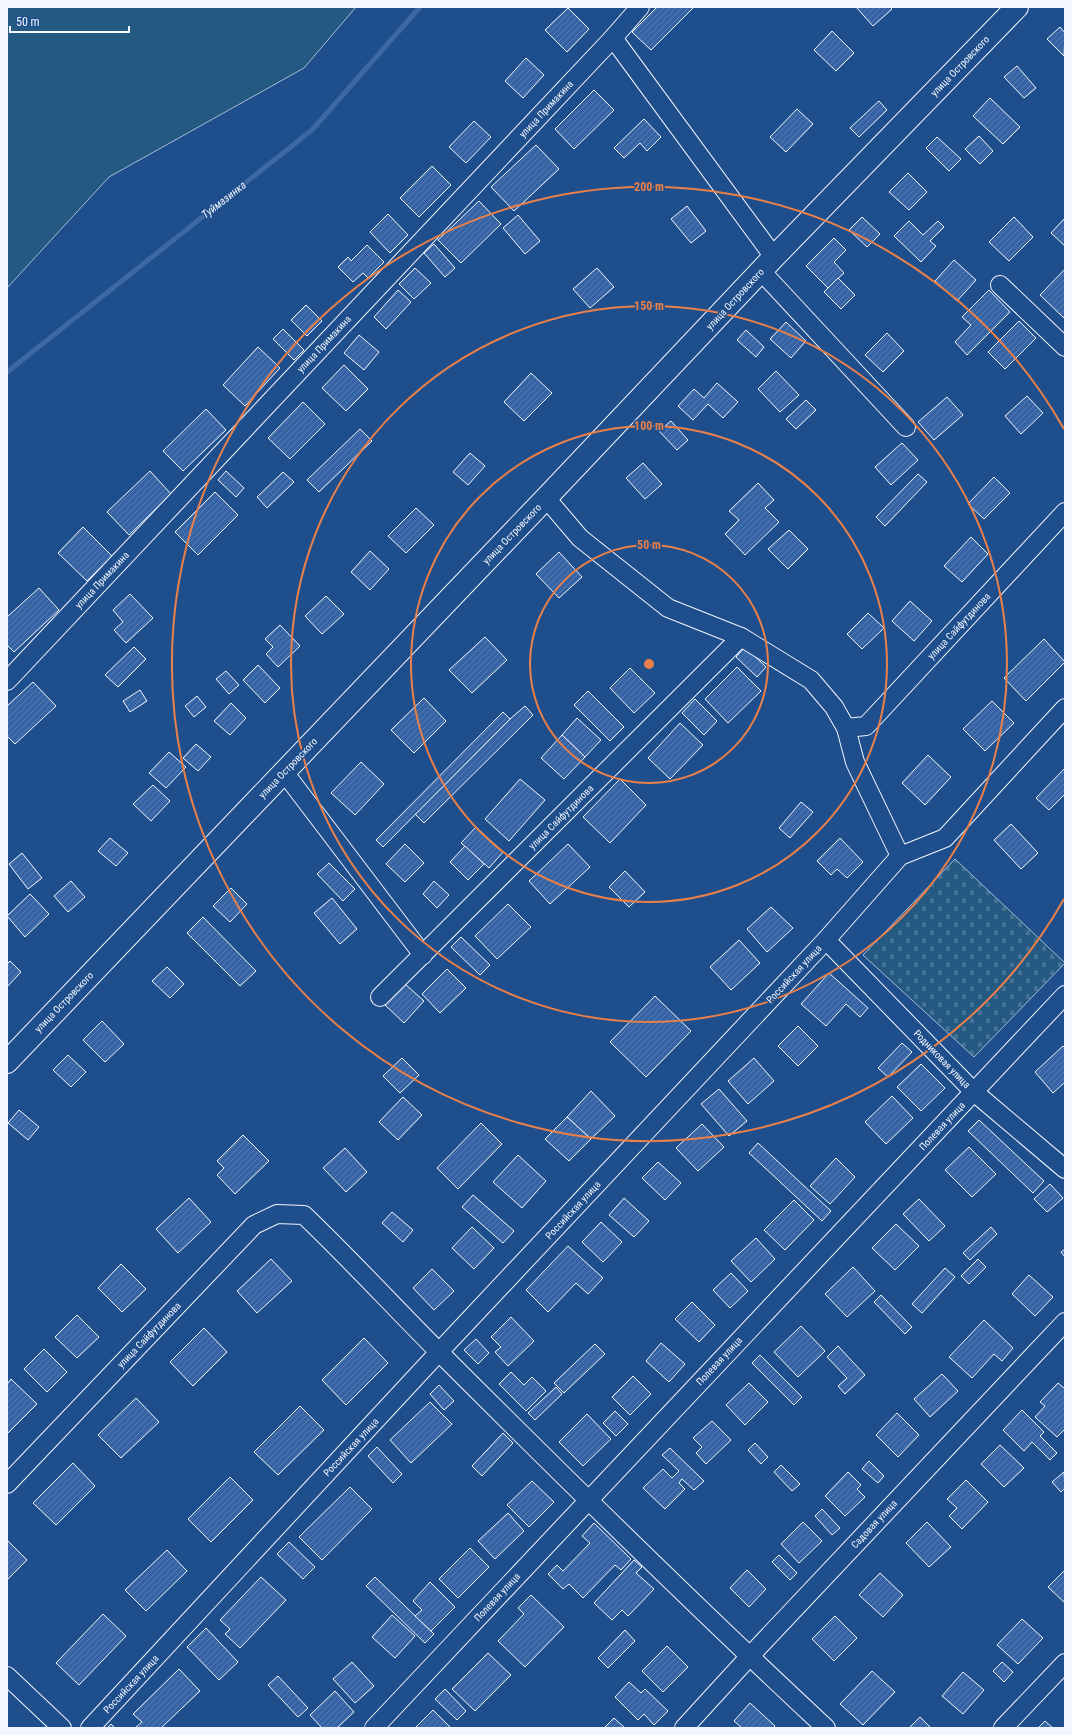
<svg xmlns="http://www.w3.org/2000/svg" width="1072" height="1735" font-family="'Roboto Condensed',sans-serif">
<style>
.cemetery{fill:url(#cemetery-stones);stroke:#a8bbd7}
.garden{fill:#245a82;stroke:#a8bbd7}
.lines{fill:none;stroke-linecap:round;stroke-linejoin:round}
.stream{stroke:#3b69a3;stroke-width:5}
.building{fill:url(#building-hatch);stroke:#f2f6ff}
.minor-casing{stroke:#f2f6ff;stroke-width:20}
.major-casing{stroke:#f2f6ff;stroke-width:24}
.minor{stroke:#1f4e8c;stroke-width:18}
.major{stroke:#1f4e8c;stroke-width:22}
.ring{fill:none;stroke:#ea8049;stroke-width:2}
.labels{text-anchor:middle;dominant-baseline:central;stroke-width:3;stroke-linejoin:round;paint-order:stroke}
.street-label{font-size:10px;fill:#f2f6ff;stroke:#1f4e8c}
.water-label{font-size:11px;font-style:italic;fill:#f2f6ff;stroke:#1f4e8c}
.centre{fill:#ea8049;stroke:#1f4e8c;stroke-width:2}
.ring-label{font-size:12px;text-anchor:middle;font-weight:bold;fill:#ea8049;stroke:#1f4e8c;stroke-width:3;stroke-linejoin:round;paint-order:stroke}
</style>
<defs>
<pattern id="cemetery-stones" width="16" height="16" patternUnits="userSpaceOnUse"><rect width="16" height="16" fill="#245a82"/><path d="M2 7V4a2 2 0 0 1 4 0v3zM10 15v-3a2 2 0 0 1 4 0v3z" fill="#447295"/></pattern>
<pattern id="building-hatch" width="6" height="6" patternUnits="userSpaceOnUse"><rect width="6" height="6" fill="#3563a3"/><path d="M-1 1l2-2M0 6l6-6M5 7l2-2" fill="none" stroke="#537ab1"/></pattern>
</defs>
<rect width="100%" height="100%" fill="#1f4e8c"/>
<polygon class="cemetery" points="955,859 1065,963 974,1057 863,955"/>
<polygon class="garden" points="7,7 356,7 304,68 109,177 7,288"/>
<g class="lines">
<polyline class="stream" points="7,372 312,130 420,7"/>
</g>
<g class="building">
<polygon points="657,7 694,7 651,50 632,32"/>
<polygon points="856,7 890,7 892,9 873,26"/>
<polygon points="568,8 589,29 567,52 545,30"/>
<polygon points="1060,27 1065,33 1064,56 1047,39"/>
<polygon points="832,31 854,53 836,71 814,50"/>
<polygon points="526,58 544,75 523,98 505,81"/>
<polygon points="1017,66 1036,88 1024,98 1004,77"/>
<polygon points="594,90 614,110 574,149 555,129"/>
<polygon points="990,98 1020,127 1003,144 973,116"/>
<polygon points="879,101 887,110 859,137 850,128"/>
<polygon points="797,109 813,124 786,152 770,137"/>
<polygon points="644,119 661,137 647,151 640,143 624,158 614,148"/>
<polygon points="474,121 491,137 466,163 449,147"/>
<polygon points="979,136 993,151 980,164 965,149"/>
<polygon points="937,137 961,159 949,171 926,148"/>
<polygon points="536,145 559,169 514,211 491,187"/>
<polygon points="432,166 451,185 419,217 400,198"/>
<polygon points="908,173 927,192 909,210 889,192"/>
<polygon points="479,201 501,224 461,263 438,240"/>
<polygon points="687,206 706,231 691,243 671,219"/>
<polygon points="388,214 408,235 390,253 370,232"/>
<polygon points="518,215 540,241 525,254 503,228"/>
<polygon points="862,217 880,234 867,247 849,230"/>
<polygon points="1014,217 1033,237 1009,261 989,242"/>
<polygon points="1065,218 1065,246 1051,233"/>
<polygon points="909,221 923,235 938,221 944,227 930,241 936,246 921,262 894,236"/>
<polygon points="834,238 846,250 834,262 844,273 828,288 806,266"/>
<polygon points="434,244 455,268 445,277 424,253"/>
<polygon points="367,245 384,262 368,278 363,273 353,282 338,267 348,257 351,261"/>
<polygon points="954,260 976,280 957,301 935,281"/>
<polygon points="415,268 431,283 414,299 399,284"/>
<polygon points="597,268 614,287 590,308 573,289"/>
<polygon points="1065,269 1065,317 1064,318 1040,295"/>
<polygon points="838,278 855,295 841,309 824,292"/>
<polygon points="398,290 411,302 386,329 374,317"/>
<polygon points="989,290 1010,312 967,355 955,342 971,325 962,317"/>
<polygon points="306,305 322,321 307,336 291,320"/>
<polygon points="1019,321 1036,338 1005,369 988,352"/>
<polygon points="786,322 806,341 791,358 770,339"/>
<polygon points="283,329 304,350 294,360 273,339"/>
<polygon points="746,330 764,347 756,357 737,340"/>
<polygon points="887,333 904,351 883,372 865,355"/>
<polygon points="359,335 379,352 364,370 344,353"/>
<polygon points="258,347 280,368 245,406 223,385"/>
<polygon points="344,365 368,389 346,411 322,388"/>
<polygon points="776,371 799,395 780,412 758,389"/>
<polygon points="531,373 552,393 524,421 504,402"/>
<polygon points="717,383 738,402 723,418 708,404 693,420 678,406 694,389 704,398"/>
<polygon points="1027,396 1043,413 1021,434 1005,416"/>
<polygon points="947,397 963,415 934,440 918,422"/>
<polygon points="806,400 816,410 796,429 786,419"/>
<polygon points="303,402 325,424 290,459 268,438"/>
<polygon points="206,409 226,430 183,471 163,451"/>
<polygon points="671,421 688,440 677,450 659,431"/>
<polygon points="360,429 372,441 319,492 307,480"/>
<polygon points="902,443 918,460 891,485 875,467"/>
<polygon points="470,453 485,466 468,485 453,472"/>
<polygon points="643,463 662,484 645,499 626,478"/>
<polygon points="150,471 171,494 129,535 107,512"/>
<polygon points="226,471 244,488 236,497 218,480"/>
<polygon points="283,472 294,482 267,508 257,497"/>
<polygon points="918,474 927,482 885,526 876,517"/>
<polygon points="994,477 1010,493 984,519 968,504"/>
<polygon points="758,483 774,500 765,508 779,522 745,555 725,534 739,520 729,511"/>
<polygon points="215,492 238,515 198,555 175,532"/>
<polygon points="416,508 434,525 406,553 388,536"/>
<polygon points="83,527 112,556 87,581 58,553"/>
<polygon points="789,530 808,549 788,569 768,549"/>
<polygon points="971,537 988,554 962,582 944,566"/>
<polygon points="370,551 389,569 370,590 351,572"/>
<polygon points="559,552 582,577 559,598 536,574"/>
<polygon points="39,588 59,610 14,652 7,645 7,617"/>
<polygon points="130,594 153,618 126,643 114,630 123,622 113,610"/>
<polygon points="326,596 344,614 322,634 305,616"/>
<polygon points="910,601 932,621 914,641 892,621"/>
<polygon points="868,613 884,628 862,649 847,634"/>
<polygon points="280,625 300,646 278,667 266,654 273,647 265,639"/>
<polygon points="485,637 507,660 472,693 449,670"/>
<polygon points="1044,639 1065,662 1026,701 1004,678"/>
<polygon points="134,647 146,659 118,687 105,675"/>
<polygon points="745,647 766,667 757,677 736,657"/>
<polygon points="258,665 280,688 265,703 243,680"/>
<polygon points="737,667 761,691 728,723 705,699"/>
<polygon points="630,668 655,693 634,713 610,688"/>
<polygon points="226,671 239,685 229,694 216,679"/>
<polygon points="33,682 56,706 15,744 7,736 7,706"/>
<polygon points="140,690 147,701 130,712 123,701"/>
<polygon points="588,691 624,727 610,741 574,705"/>
<polygon points="197,696 206,707 194,717 185,706"/>
<polygon points="424,698 446,721 414,753 391,730"/>
<polygon points="695,699 717,721 704,735 682,713"/>
<polygon points="992,701 1014,723 985,751 963,729"/>
<polygon points="231,703 246,718 230,735 214,721"/>
<polygon points="525,706 533,715 424,823 415,814 510,719"/>
<polygon points="503,712 510,719 383,847 376,840"/>
<polygon points="577,718 601,740 585,757 562,735"/>
<polygon points="680,723 703,745 670,779 648,758"/>
<polygon points="562,735 585,757 564,779 541,758"/>
<polygon points="196,744 211,757 198,771 183,758"/>
<polygon points="169,752 186,767 166,788 149,773"/>
<polygon points="928,755 951,777 925,805 902,783"/>
<polygon points="361,762 384,784 355,815 331,793"/>
<polygon points="1065,768 1065,794 1049,810 1036,798"/>
<polygon points="520,779 545,800 509,841 485,819"/>
<polygon points="620,779 646,805 610,843 583,817"/>
<polygon points="153,785 170,801 151,821 133,804"/>
<polygon points="801,802 813,812 790,838 779,828"/>
<polygon points="1011,824 1038,853 1021,869 994,840"/>
<polygon points="476,827 503,852 489,868 461,843"/>
<polygon points="110,838 128,853 116,866 98,851"/>
<polygon points="840,838 863,862 847,878 837,869 831,875 817,861"/>
<polygon points="405,844 424,863 405,882 386,864"/>
<polygon points="568,844 590,867 550,904 529,881"/>
<polygon points="465,846 484,864 468,880 450,862"/>
<polygon points="22,853 42,878 28,889 9,864"/>
<polygon points="329,863 355,889 343,901 317,874"/>
<polygon points="625,871 645,892 629,907 609,887"/>
<polygon points="71,881 85,897 68,912 54,896"/>
<polygon points="434,881 449,895 437,908 423,894"/>
<polygon points="231,888 247,904 230,922 213,906"/>
<polygon points="30,894 49,914 25,937 7,916"/>
<polygon points="332,898 357,929 340,944 314,913"/>
<polygon points="508,904 531,927 497,959 475,936"/>
<polygon points="771,907 793,928 767,952 747,929"/>
<polygon points="203,917 256,971 240,986 187,933"/>
<polygon points="461,937 490,965 480,975 451,947"/>
<polygon points="739,940 760,963 731,990 710,967"/>
<polygon points="10,961 21,972 7,987 7,964"/>
<polygon points="167,967 184,984 170,998 152,981"/>
<polygon points="447,969 466,988 440,1013 422,994"/>
<polygon points="829,973 868,1008 860,1017 846,1004 826,1026 801,1004"/>
<polygon points="405,984 424,1001 404,1023 385,1005"/>
<polygon points="655,996 691,1031 646,1077 610,1042"/>
<polygon points="102,1021 124,1044 105,1062 83,1040"/>
<polygon points="798,1026 818,1046 798,1066 778,1046"/>
<polygon points="902,1043 912,1052 888,1077 878,1068"/>
<polygon points="1063,1046 1065,1048 1065,1082 1053,1093 1035,1072"/>
<polygon points="68,1055 86,1072 71,1087 53,1070"/>
<polygon points="402,1058 419,1075 400,1093 383,1076"/>
<polygon points="754,1058 774,1081 748,1104 728,1081"/>
<polygon points="921,1064 945,1088 921,1111 897,1087"/>
<polygon points="719,1089 747,1121 729,1136 701,1104"/>
<polygon points="591,1091 615,1116 591,1139 567,1117"/>
<polygon points="892,1096 913,1118 886,1144 865,1122"/>
<polygon points="403,1097 422,1115 398,1140 379,1122"/>
<polygon points="19,1110 39,1127 28,1140 8,1123"/>
<polygon points="567,1117 591,1139 569,1161 545,1139"/>
<polygon points="979,1120 1044,1181 1033,1193 968,1131"/>
<polygon points="481,1123 502,1144 458,1189 437,1168"/>
<polygon points="702,1124 724,1147 698,1171 676,1148"/>
<polygon points="243,1135 269,1161 235,1194 217,1175 224,1168 217,1161"/>
<polygon points="758,1143 831,1211 822,1221 749,1153"/>
<polygon points="969,1147 996,1174 972,1197 945,1170"/>
<polygon points="345,1148 367,1172 346,1192 323,1168"/>
<polygon points="518,1155 546,1181 522,1208 493,1182"/>
<polygon points="836,1158 855,1177 830,1204 810,1186"/>
<polygon points="658,1162 681,1183 665,1200 642,1178"/>
<polygon points="1050,1184 1063,1198 1047,1212 1034,1199"/>
<polygon points="473,1195 514,1231 503,1243 462,1207"/>
<polygon points="189,1198 211,1222 178,1253 156,1229"/>
<polygon points="624,1198 649,1221 634,1237 609,1215"/>
<polygon points="919,1199 945,1226 929,1241 903,1214"/>
<polygon points="794,1200 814,1220 785,1250 764,1230"/>
<polygon points="392,1212 413,1230 403,1242 382,1223"/>
<polygon points="601,1222 622,1242 603,1262 582,1242"/>
<polygon points="896,1224 919,1246 895,1270 872,1248"/>
<polygon points="472,1227 494,1248 474,1269 452,1248"/>
<polygon points="991,1227 997,1234 970,1260 963,1253"/>
<polygon points="756,1238 775,1259 751,1282 731,1261"/>
<polygon points="568,1246 603,1278 588,1294 576,1283 548,1312 526,1290"/>
<polygon points="1065,1249 1065,1257 1061,1252"/>
<polygon points="271,1259 292,1281 257,1313 237,1291"/>
<polygon points="978,1259 986,1267 969,1284 961,1276"/>
<polygon points="121,1264 146,1289 122,1312 98,1288"/>
<polygon points="853,1267 875,1291 847,1317 825,1294"/>
<polygon points="945,1268 955,1277 922,1313 912,1304"/>
<polygon points="432,1269 454,1291 434,1310 413,1288"/>
<polygon points="731,1273 748,1291 730,1308 713,1290"/>
<polygon points="1029,1275 1053,1297 1035,1316 1012,1294"/>
<polygon points="881,1295 912,1327 905,1334 874,1302"/>
<polygon points="692,1302 715,1325 699,1342 675,1319"/>
<polygon points="77,1315 99,1337 77,1358 55,1337"/>
<polygon points="511,1317 534,1341 508,1366 495,1352 501,1347 491,1337"/>
<polygon points="984,1320 1013,1348 1002,1361 994,1354 972,1378 949,1357"/>
<polygon points="801,1326 825,1351 798,1377 774,1352"/>
<polygon points="204,1328 227,1352 193,1386 170,1362"/>
<polygon points="364,1338 388,1363 346,1405 322,1380"/>
<polygon points="476,1339 489,1353 478,1364 464,1350"/>
<polygon points="661,1343 685,1364 669,1382 646,1361"/>
<polygon points="595,1344 605,1354 564,1393 554,1383"/>
<polygon points="838,1346 865,1375 845,1394 838,1386 847,1378 827,1357"/>
<polygon points="44,1349 67,1372 47,1392 24,1369"/>
<polygon points="760,1355 802,1397 794,1405 752,1363"/>
<polygon points="511,1372 524,1385 532,1377 546,1391 526,1411 499,1384"/>
<polygon points="942,1374 958,1391 930,1417 914,1399"/>
<polygon points="633,1376 651,1394 630,1415 612,1397"/>
<polygon points="11,1379 37,1404 7,1434 7,1384"/>
<polygon points="749,1383 768,1402 745,1425 726,1405"/>
<polygon points="1058,1383 1065,1389 1065,1429 1057,1437 1035,1417 1045,1406 1040,1402"/>
<polygon points="439,1385 454,1401 444,1410 430,1394"/>
<polygon points="556,1387 562,1394 535,1420 528,1413"/>
<polygon points="136,1398 159,1422 121,1458 98,1435"/>
<polygon points="430,1402 452,1424 411,1463 390,1440"/>
<polygon points="300,1406 324,1430 278,1475 254,1452"/>
<polygon points="1022,1410 1044,1432 1040,1436 1057,1453 1050,1460 1032,1442 1024,1451 1003,1430"/>
<polygon points="615,1411 628,1424 616,1436 603,1423"/>
<polygon points="897,1413 919,1435 898,1457 876,1435"/>
<polygon points="587,1414 611,1439 583,1466 559,1442"/>
<polygon points="712,1421 731,1440 706,1464 696,1453 702,1447 693,1438"/>
<polygon points="503,1433 513,1443 482,1476 472,1466"/>
<polygon points="755,1443 768,1457 761,1464 748,1450"/>
<polygon points="1000,1445 1024,1468 1004,1487 981,1464"/>
<polygon points="377,1447 402,1474 393,1483 368,1456"/>
<polygon points="670,1448 704,1481 694,1490 682,1479 679,1483 685,1489 665,1509 643,1488 663,1469 672,1478 679,1471 662,1455"/>
<polygon points="869,1461 884,1476 878,1483 862,1469"/>
<polygon points="73,1463 95,1486 56,1525 33,1503"/>
<polygon points="781,1465 800,1484 792,1491 774,1472"/>
<polygon points="848,1472 861,1485 857,1489 865,1497 845,1516 825,1496"/>
<polygon points="1064,1472 1065,1488 1061,1492 1052,1482"/>
<polygon points="230,1477 253,1500 211,1542 188,1519"/>
<polygon points="966,1480 988,1502 962,1529 949,1516 957,1508 947,1499"/>
<polygon points="532,1481 554,1502 529,1527 507,1505"/>
<polygon points="350,1487 372,1509 322,1560 299,1537"/>
<polygon points="822,1509 840,1528 832,1535 815,1516"/>
<polygon points="508,1513 524,1531 495,1559 478,1541"/>
<polygon points="803,1522 822,1541 799,1563 781,1544"/>
<polygon points="927,1522 951,1547 929,1567 906,1543"/>
<polygon points="594,1523 631,1559 621,1570 615,1565 583,1598 569,1584 563,1589 548,1574 557,1565 563,1571 590,1543 582,1536"/>
<polygon points="7,1540 27,1560 7,1580"/>
<polygon points="289,1542 315,1567 303,1579 277,1554"/>
<polygon points="470,1548 489,1567 458,1598 439,1579"/>
<polygon points="167,1550 187,1571 146,1611 125,1590"/>
<polygon points="779,1555 797,1573 790,1580 772,1562"/>
<polygon points="634,1560 642,1567 636,1573 654,1589 628,1616 622,1610 612,1620 594,1603"/>
<polygon points="747,1570 766,1589 749,1607 730,1588"/>
<polygon points="1065,1570 1065,1603 1048,1587"/>
<polygon points="880,1573 903,1595 883,1617 859,1595"/>
<polygon points="261,1577 286,1600 240,1648 225,1634 230,1629 220,1620"/>
<polygon points="375,1577 434,1634 425,1643 366,1586"/>
<polygon points="430,1582 455,1607 431,1631 415,1616 422,1610 413,1601"/>
<polygon points="531,1595 564,1627 525,1667 498,1641 524,1614 518,1608"/>
<polygon points="103,1614 126,1636 79,1685 56,1663"/>
<polygon points="392,1615 415,1636 395,1658 372,1637"/>
<polygon points="835,1616 857,1638 834,1661 812,1639"/>
<polygon points="1022,1619 1043,1638 1018,1664 997,1645"/>
<polygon points="206,1628 238,1662 219,1680 187,1647"/>
<polygon points="625,1630 635,1641 608,1668 598,1658"/>
<polygon points="667,1646 688,1667 663,1692 642,1671"/>
<polygon points="488,1653 511,1675 475,1711 452,1689"/>
<polygon points="352,1662 374,1686 355,1703 333,1679"/>
<polygon points="1002,1662 1013,1672 1004,1682 993,1671"/>
<polygon points="179,1669 200,1691 161,1728 135,1728 142,1722 133,1714"/>
<polygon points="872,1671 895,1692 863,1725 840,1704"/>
<polygon points="963,1672 984,1690 963,1714 942,1696"/>
<polygon points="278,1676 308,1708 298,1717 268,1685"/>
<polygon points="629,1682 641,1693 645,1689 668,1711 654,1725 644,1714 638,1720 615,1697"/>
<polygon points="445,1689 466,1711 457,1720 435,1699"/>
<polygon points="335,1691 354,1712 337,1728 322,1728 310,1715"/>
<polygon points="750,1703 775,1726 773,1728 742,1728 734,1721"/>
<polygon points="433,1710 451,1728 415,1728"/>
<polygon points="920,1717 931,1728 909,1728"/>
<polygon points="614,1718 625,1728 604,1728"/>
<polygon points="1045,1721 1053,1728 1038,1728"/>
<polygon points="111,1724 115,1728 107,1728"/>
</g>
<g class="lines">
<g class="minor-casing">
<g id="minor">
<polyline points="613,38 774,257"/>
<polyline points="761,271 906,427"/>
<polyline points="1000,285 1065,347"/>
<polyline points="546,498 580,538 668,608 741,637 811,680 834,707 846,728 855,762 900,856"/>
<polyline points="7,681 613,38 640,7"/>
<polyline points="846,728 866,726 1065,512"/>
<polyline points="284,772 423,955"/>
<polyline points="826,940 974,1092 1065,1169"/>
<polyline points="380,997 741,637"/>
<path d="M 7,1484 L 254,1225 L 277,1214 L 304,1215 C 351,1260 395,1308 441,1354 C 567,1480 695,1606 826,1728"/>
<polyline points="7,1676 62,1728"/>
<polyline points="90,1728 439,1352 826,940 900,856 945,838 1065,708"/>
<polyline points="374,1728 1065,995"/>
<polyline points="684,1728 749,1657 1065,1322"/>
<polyline points="1003,1728 1065,1663"/>
</g>
</g>
<g class="major-casing">
<polyline id="major" points="7,1062 546,498 774,257 1017,7"/>
</g>
<use href="#minor" class="minor"/>
<use href="#major" class="major"/>
</g>
<g class="ring">
<circle cx="649" cy="664" r="119"/>
<circle cx="649" cy="664" r="238"/>
<circle cx="649" cy="664" r="358"/>
<path d="M1064 899A477 477 0 1 1 1064 429"/>
</g>
<g class="labels">
<g class="street-label">
<text transform="translate(960 66) rotate(-46)">улица Островского</text>
<text transform="translate(546 109) rotate(-47)">улица Примакина</text>
<text transform="translate(735 299) rotate(-47)">улица Островского</text>
<text transform="translate(324 344) rotate(-47)">улица Примакина</text>
<text transform="translate(512 534) rotate(-46)">улица Островского</text>
<text transform="translate(102 580) rotate(-47)">улица Примакина</text>
<text transform="translate(959 626) rotate(-47)">улица Сайфутдинова</text>
<text transform="translate(288 768) rotate(-46)">улица Островского</text>
<text transform="translate(561 817) rotate(-45)">улица Сайфутдинова</text>
<text transform="translate(794 974) rotate(-47)">Российская улица</text>
<text transform="translate(64 1002) rotate(-46)">улица Островского</text>
<text transform="translate(942 1059) rotate(46)">Родниковая улица</text>
<text transform="translate(942 1126) rotate(-47)">Полевая улица</text>
<text transform="translate(573 1210) rotate(-47)">Российская улица</text>
<text transform="translate(149 1335) rotate(-46)">улица Сайфутдинова</text>
<text transform="translate(719 1361) rotate(-47)">Полевая улица</text>
<text transform="translate(351 1447) rotate(-47)">Российская улица</text>
<text transform="translate(874 1524) rotate(-47)">Садовая улица</text>
<text transform="translate(497 1597) rotate(-47)">Полевая улица</text>
<text transform="translate(131 1684) rotate(-47)">Российская улица</text>
</g>
<g class="water-label">
<text transform="translate(224 200) rotate(-38)">Туймазинка</text>
</g>
</g>
<circle cx="649" cy="664" r="6" class="centre"/>
<g class="ring-label">
<text x="649" y="191">200 m</text>
<text x="649" y="310">150 m</text>
<text x="649" y="430">100 m</text>
<text x="649" y="549">50 m</text>
</g>
<rect width="1072" height="1735" fill="none" stroke="#f2f6ff" stroke-width="16"/>
<path d="M10 26v6h119v-6" fill="none" stroke="#f2f6ff" stroke-width="2"/>
<text x="16" y="26" font-size="12" fill="#f2f6ff" stroke="#1f4e8c" stroke-width="3" paint-order="stroke">50 m</text>
</svg>
